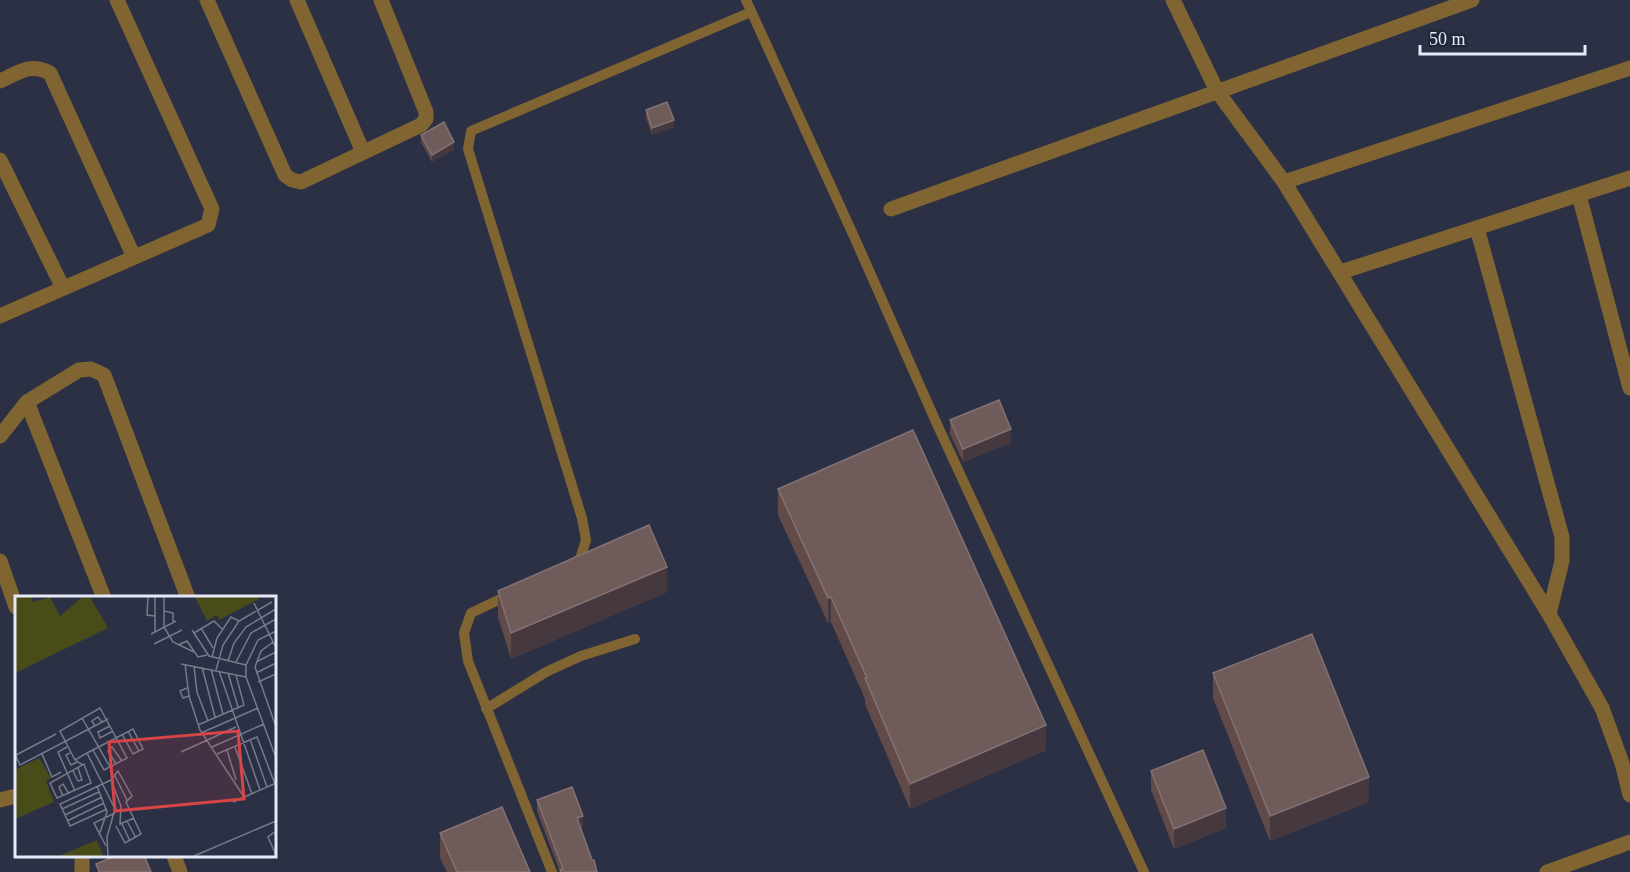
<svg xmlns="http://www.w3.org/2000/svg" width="1630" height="872" font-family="'Times New Roman',serif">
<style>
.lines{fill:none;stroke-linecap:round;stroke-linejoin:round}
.lane{stroke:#806532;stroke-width:10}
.street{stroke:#806532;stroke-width:15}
.wall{fill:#624a48}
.shaded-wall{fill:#46383f}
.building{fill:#705b5b;stroke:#837274;stroke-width:1.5}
.inset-road{fill:none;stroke:#767a8c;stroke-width:1.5}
.view{fill:#d84547;fill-opacity:0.15;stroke:#d84547;stroke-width:3}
.inset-edge{fill:none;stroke:#e6eaf8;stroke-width:3}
</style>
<rect width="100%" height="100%" fill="#2b3044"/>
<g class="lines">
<g class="lane">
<polyline points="746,0 856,241 936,422 1144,872"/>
<polyline points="573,563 580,559 586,540 582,518 468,149 471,131 751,12"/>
<polyline points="511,594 471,613 464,633 468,661 552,872"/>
<polyline points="486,709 546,672 581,656 635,639"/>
</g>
<g class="street">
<polyline points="207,0 285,175 292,180 301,182 421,125 426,119 426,112 381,0"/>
<polyline points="297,0 363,152"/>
<polyline points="1173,0 1217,91 1284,182 1549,614 1602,708 1622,763 1630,795"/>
<path d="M 0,81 C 18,73 30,62 50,73 L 134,257"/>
<polyline points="0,160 63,288"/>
<polyline points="1284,182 1630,68"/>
<polyline points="1579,195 1630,388"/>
<polyline points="891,209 1472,0"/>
<polyline points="1477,228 1562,537 1562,561 1549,614"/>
<polyline points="1341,272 1630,178"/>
<polyline points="0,316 208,225 212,209 117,0"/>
<polyline points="27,402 104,598"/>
<polyline points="0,436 27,402 79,370 91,369 104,375 188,598"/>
<polyline points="0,561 16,607"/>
<polyline points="0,800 16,796"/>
<polyline points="82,856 82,872"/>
<polyline points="174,856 180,872"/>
<polyline points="1547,872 1630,842"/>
</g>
</g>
<g class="wall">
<polygon points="646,110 674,127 652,135 646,117"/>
<polygon points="421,135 454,149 432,162 421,142"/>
<polygon points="950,420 1011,443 963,462 950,434"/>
<polygon points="778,489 1046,750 910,809 865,704 865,699 831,622 828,623 778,515"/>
<polygon points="498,591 667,592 511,659 498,617"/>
<polygon points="1213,673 1369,802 1270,841 1213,698"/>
<polygon points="1151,771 1226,828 1174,849 1151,790"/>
<polygon points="537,800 583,827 580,828 597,872 560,872 537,811"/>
<polygon points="440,833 530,872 447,872 440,858"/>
</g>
<g class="shaded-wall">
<polygon points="674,120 674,127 652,135 652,128"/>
<polygon points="454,142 454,149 432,162 432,155"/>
<polygon points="1011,429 1011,443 963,462 963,449"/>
<polygon points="667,567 667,592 511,659 511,633"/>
<polygon points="831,597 831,622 828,623 828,598"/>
<polygon points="1046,725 1046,750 910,809 910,784"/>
<polygon points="1369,777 1369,802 1270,841 1270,816"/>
<polygon points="1226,808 1226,828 1174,849 1174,829"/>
<polygon points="583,816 583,827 577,829 577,818"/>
</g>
<g class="building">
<polygon points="667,102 674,120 652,128 646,110"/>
<polygon points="444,122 454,142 432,155 421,135"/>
<polygon points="999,400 1011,429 963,449 950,420"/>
<polygon points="913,430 1046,725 910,784 865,678 867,678 831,597 828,598 778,489"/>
<polygon points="649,525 667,567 511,633 498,591"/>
<polygon points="1312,634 1369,777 1270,816 1213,673"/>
<polygon points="1203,750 1226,808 1174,829 1151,771"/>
<polygon points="572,787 583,816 577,818 592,860 594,860 597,872 561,872 560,870 563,869 537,800"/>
<polygon points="502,807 530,872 457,872 440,833"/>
<polygon points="118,855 144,855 151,872 99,872 96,864"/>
</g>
<g transform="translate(15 596)">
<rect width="261" height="261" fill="#2b3044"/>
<path d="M 0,1 L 16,1 L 18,6 L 35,1 L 45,20 L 66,2 L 75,1 L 93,32 L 0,77 ZM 180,1 L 243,1 L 244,3 L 204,24 L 202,19 L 192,25 ZM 24,162 L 36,182 L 31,185 L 39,206 L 0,223 L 0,174 ZM 82,244 L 88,259 L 85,260 L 44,260 Z" fill="#484c19"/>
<path class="inset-road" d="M 133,1 L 132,19 L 140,20M 149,1 L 149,31 L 158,46 L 179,56M 239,7 L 261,52M 149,15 L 158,17 L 158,27M 186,32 L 198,52M 177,34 L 194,60 L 231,69M 140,35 L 140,1M 261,35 L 243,44 L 231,69 L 231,81 L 261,162M 179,37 L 199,25 L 207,33M 136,38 L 161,25M 258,46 L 246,55 L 240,71 L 261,131M 139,48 L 167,34M 163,49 L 172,45 L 183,61 L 192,59M 197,61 L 202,42 L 216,21 L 224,25M 213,65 L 219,47 L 231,31 L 261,13M 221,66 L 236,37 L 261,23M 241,66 L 261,56M 166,68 L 231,81M 170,68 L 174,100 L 185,134 L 229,201M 179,70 L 182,96 L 193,125M 187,71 L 200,121M 196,73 L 208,118M 201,74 L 208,49 L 224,25 L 257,6M 204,75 L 245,194M 213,77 L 223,111M 241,77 L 261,67M 243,86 L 261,78M 172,92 L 165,95 L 168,102 L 174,100M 67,122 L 95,171M 183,129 L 229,109 L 221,79M 80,130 L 77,125 L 83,121 L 87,126M 95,130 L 83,136 L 85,142 L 98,135M 113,135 L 124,155M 186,137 L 243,112M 235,143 L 252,191M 52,151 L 43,156 L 60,195M 197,151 L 249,128M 220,151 L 237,198M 212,154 L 221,184M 166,156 L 221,131M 55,157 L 51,159 L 56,169 L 62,166M 72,157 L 100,213 L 92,241 L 93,260M 0,158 L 5,169 L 93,123M 27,158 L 37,181 L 46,176M 202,158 L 242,141 L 260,188M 1,159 L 41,138M 60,164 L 72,157 L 118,133 L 128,153 L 118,158 L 107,138M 69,168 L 76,187 L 42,202 L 35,187 ZM 101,168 L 93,155 L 97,151 L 107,165M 68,169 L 60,164 L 45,135 L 85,112 L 112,162 L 89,174 L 78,154M 58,175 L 63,185 L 67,184 L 63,172M 99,178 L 112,204M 82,190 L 92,216 L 84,239M 48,200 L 44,191 L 48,188 L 54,198M 218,206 L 261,187M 47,213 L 84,196M 92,213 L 55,230 L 45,208 L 96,184M 50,219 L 87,201M 52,225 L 89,207M 112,225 L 121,242M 107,228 L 115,245M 101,230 L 110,247 L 126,238 L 111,206 L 117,200 L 103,175 L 96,184 L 106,210 L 105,228 L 119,222M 261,235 L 253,241 L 261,259M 91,250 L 79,227 L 100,217M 179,260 L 261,225"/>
<path class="view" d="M 223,135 L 229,203 L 100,215 L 94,146 Z"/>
<rect width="261" height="261" class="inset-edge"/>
</g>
<path d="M1420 45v9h165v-9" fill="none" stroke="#e6eaf8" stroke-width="3"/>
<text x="1429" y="45" font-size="18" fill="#e6eaf8" stroke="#21263a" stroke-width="4.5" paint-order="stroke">50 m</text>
</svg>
